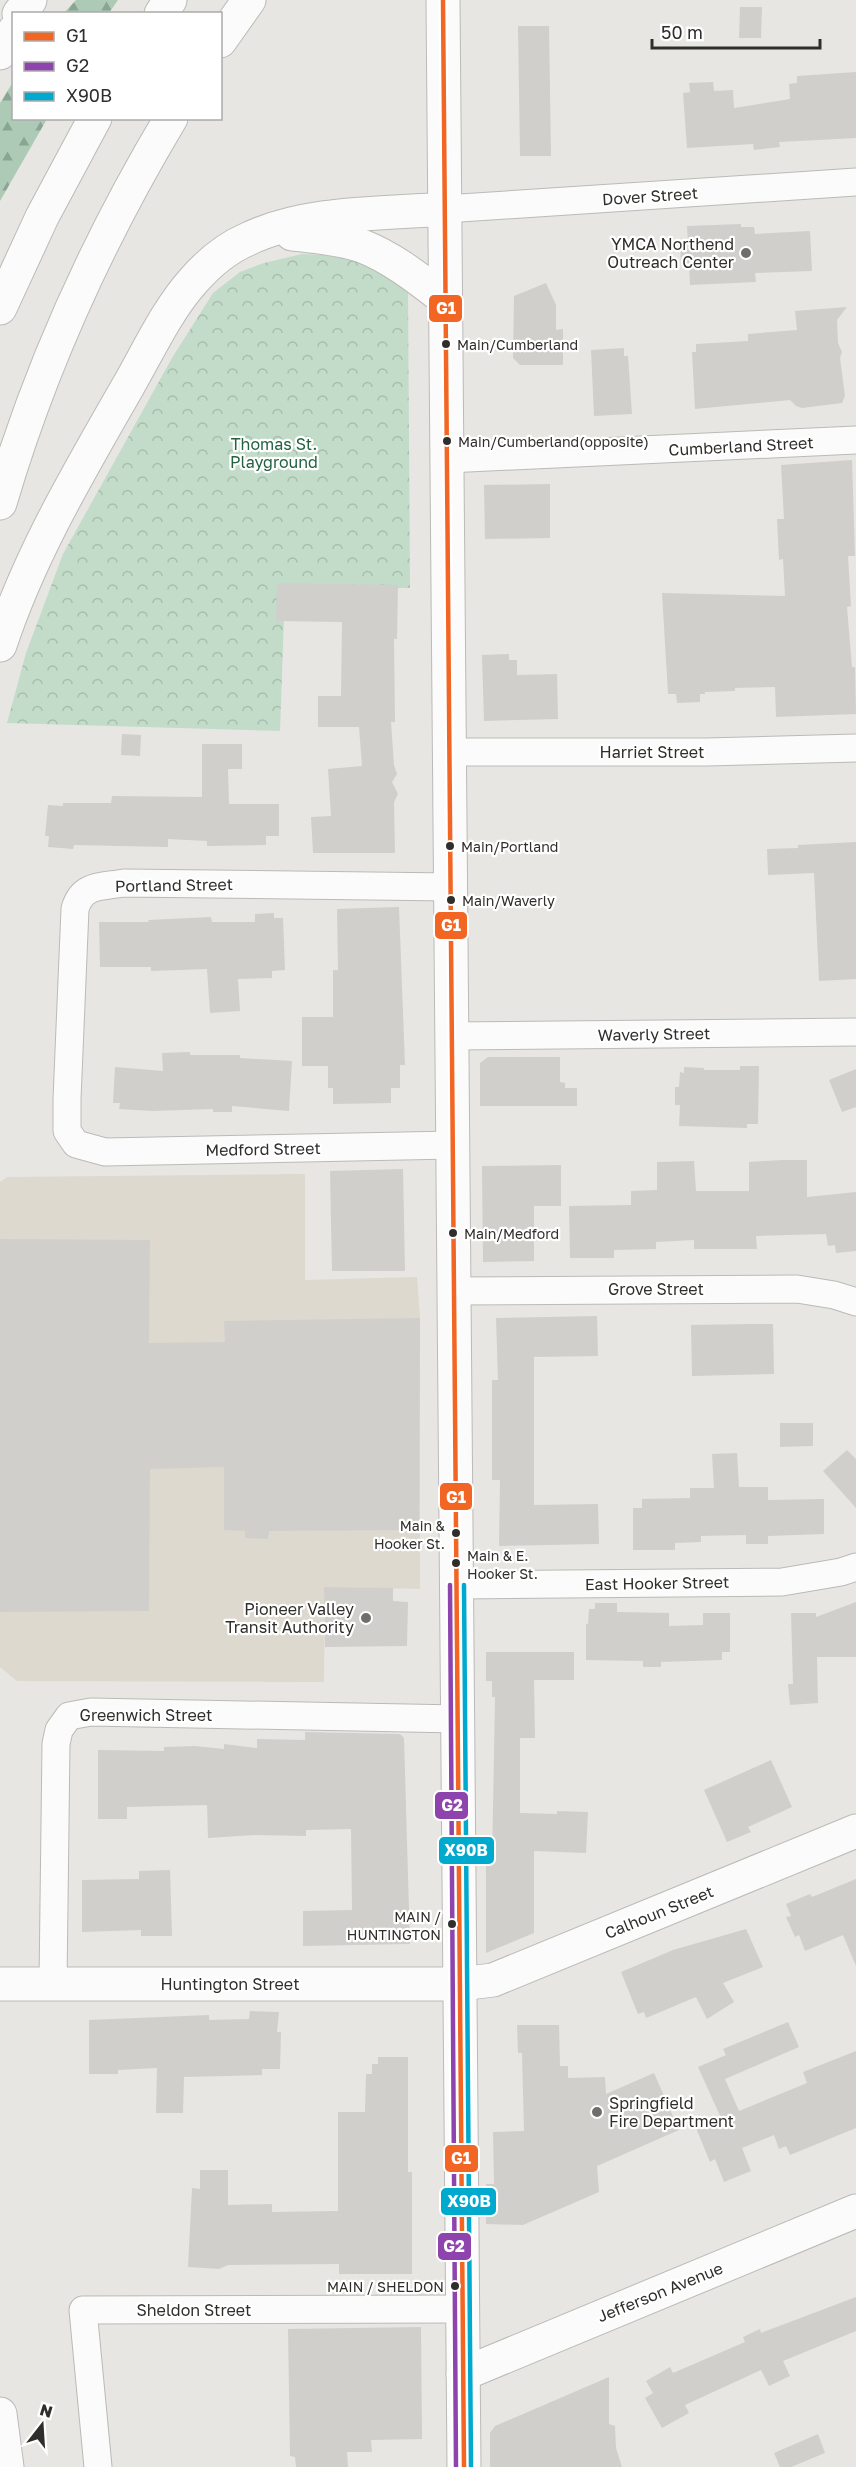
<svg xmlns="http://www.w3.org/2000/svg" width="856" height="2467" font-family="'Golos Text',sans-serif">
<style>
.built{fill:#ddd9cf}
.forest{fill:url(#forest-firs)}
.park{fill:url(#park-crowns)}
.building{fill:#d0cfcc}
.lines{fill:none;stroke-linecap:round;stroke-linejoin:round}
.minor-casing{stroke:#bbbab7;stroke-width:29}
.tertiary-casing{stroke:#bbbab7;stroke-width:35}
.secondary-casing{stroke:#bbbab7;stroke-width:35}
.motorway-casing{stroke:#bbbab7;stroke-width:35}
.minor{stroke:#fbfbfb;stroke-width:27}
.tertiary{stroke:#fbfbfb;stroke-width:33}
.secondary{stroke:#fbfbfb;stroke-width:33}
.motorway{stroke:#fbfbfb;stroke-width:33}
.bus-1-casing{stroke:#fff;stroke-width:9}
.bus-2-casing{stroke:#fff;stroke-width:9}
.bus-3-casing{stroke:#fff;stroke-width:9}
.bus-1{stroke:#f26522;stroke-width:4.5}
.bus-2{stroke:#8e44ad;stroke-width:4.5}
.bus-3{stroke:#00a9ce;stroke-width:4.5}
.poi-dot{fill:#6f6e6b;stroke:#fff;stroke-width:2}
.bus-dot{fill:#2f2e2b;stroke:#fff;stroke-width:2}
.labels{text-anchor:middle;dominant-baseline:central;stroke-width:4.5;stroke-linejoin:round;paint-order:stroke}
.bus-label{font-size:14px;fill:#2f2e2b;stroke:#fff;text-anchor:start}
.street-label{font-size:16px;fill:#2f2e2b;stroke:#fff}
.poi-label{font-size:16px;fill:#2f2e2b;stroke:#fff;text-anchor:end}
.park-label{font-size:16px;fill:#226241;stroke:#fff}
.line-badge{stroke:#fff;stroke-width:2}
.badge-label{font-size:16px;text-anchor:middle;font-weight:bold;fill:#fff}
</style>
<defs>
<pattern id="forest-firs" width="22" height="20" patternUnits="userSpaceOnUse" patternTransform="scale(1.5)"><rect width="22" height="20" fill="#accab5"/><path d="M5 1l3.5 6h-7zM16 11l3.5 6h-7z" fill="#8ca493"/></pattern>
<pattern id="park-crowns" width="20" height="18" patternUnits="userSpaceOnUse" patternTransform="scale(1.5)"><rect width="20" height="18" fill="#c2dcc9"/><path d="M2 6a3 3 0 1 1 6 0M12 15a3 3 0 1 1 6 0" fill="none" stroke="#a7bdad"/></pattern>
</defs>
<rect width="100%" height="100%" fill="#e7e6e2"/>
<polygon class="built" points="305,1174 305,1280 417,1277 420,1318 420,1589 325,1587 324,1682 17,1681 0,1667 0,1182 7,1177"/>
<g class="forest">
<polygon points="76,0 118,0 109,13 64,13"/>
<polygon points="13,82 14,118 47,119 0,201 0,103"/>
</g>
<polygon class="park" points="302,254 341,256 373,266 408,291 410,588 285,588 280,731 7,723 26,653 63,554 172,358 213,293 240,272 264,263"/>
<g class="building">
<polygon points="740,7 762,7 761,38 739,38"/>
<polygon points="518,26 549,26 551,156 520,156"/>
<polygon points="856,72 856,138 779,142 780,147 754,150 753,144 687,148 683,93 690,92 689,83 713,82 714,91 733,90 734,108 790,99 789,84 797,83 797,76"/>
<polygon points="741,224 741,227 754,227 755,234 810,231 812,271 755,273 756,282 690,285 689,263 681,263 680,244 688,243 687,226"/>
<polygon points="546,283 556,305 556,330 563,329 563,365 520,365 513,358 514,296"/>
<polygon points="847,307 837,320 838,343 842,352 840,358 845,396 842,403 802,408 796,406 790,400 695,409 692,352 696,352 696,344 748,341 748,334 797,330 795,311"/>
<polygon points="624,348 624,356 628,356 632,414 594,416 591,350"/>
<polygon points="852,460 855,556 848,556 851,606 847,607 852,667 855,667 856,714 776,717 775,687 735,688 735,691 705,692 705,694 700,694 700,702 677,703 676,694 668,694 662,593 785,596 783,559 779,560 777,519 784,519 781,465"/>
<polygon points="550,484 550,538 485,539 484,485"/>
<polygon points="277,583 398,585 397,639 394,639 395,722 391,722 394,765 397,774 392,782 398,794 394,802 395,853 313,853 311,817 331,816 328,769 362,766 359,727 318,727 318,696 341,696 342,622 276,621"/>
<polygon points="509,654 509,660 517,660 517,675 557,674 558,719 484,721 482,655"/>
<polygon points="122,734 141,735 140,756 121,755"/>
<polygon points="202,744 242,744 242,769 228,769 229,804 279,804 279,836 266,836 266,845 207,846 207,841 168,839 168,847 74,845 73,849 48,847 49,836 45,836 48,805 63,806 63,803 111,803 112,796 202,797"/>
<polygon points="856,842 856,979 819,981 814,873 768,875 767,849 798,848 798,845"/>
<polygon points="399,907 405,1065 400,1065 400,1088 391,1088 391,1103 333,1104 333,1088 328,1088 328,1066 302,1066 302,1017 333,1017 333,970 338,970 337,909"/>
<polygon points="274,913 274,918 283,918 285,970 272,971 272,978 238,979 240,1011 210,1013 207,969 151,971 151,967 100,967 99,922 149,922 148,920 211,917 212,922 255,922 255,914"/>
<polygon points="190,1052 190,1055 240,1055 240,1058 292,1061 289,1111 232,1106 232,1112 213,1112 213,1109 152,1111 119,1109 120,1103 113,1103 115,1067 163,1071 162,1053"/>
<polygon points="488,1057 560,1057 560,1082 565,1083 565,1088 577,1088 577,1106 480,1106 480,1063"/>
<polygon points="740,1066 759,1066 758,1124 747,1124 747,1128 679,1126 680,1105 675,1105 675,1087 679,1087 680,1072 684,1073 684,1067 704,1068 704,1070 740,1070"/>
<polygon points="856,1069 856,1107 842,1112 829,1080"/>
<polygon points="782,1160 807,1160 807,1197 856,1192 856,1251 836,1253 835,1245 828,1246 826,1234 756,1236 757,1249 694,1249 694,1240 656,1242 656,1249 614,1250 614,1258 570,1258 569,1206 631,1205 631,1191 657,1190 657,1162 694,1161 696,1191 749,1191 749,1162"/>
<polygon points="561,1165 561,1206 534,1206 534,1261 483,1262 482,1166"/>
<polygon points="403,1169 405,1271 332,1271 330,1171"/>
<polygon points="0,1239 150,1240 149,1343 225,1342 224,1321 420,1318 419,1530 269,1531 268,1539 245,1538 245,1531 224,1530 224,1467 150,1469 149,1611 0,1612"/>
<polygon points="597,1316 598,1356 534,1357 534,1505 598,1504 599,1544 499,1546 500,1480 492,1480 492,1380 498,1380 496,1318"/>
<polygon points="751,1324 773,1324 774,1374 692,1376 691,1325"/>
<polygon points="780,1423 813,1423 813,1446 780,1447"/>
<polygon points="847,1450 856,1459 856,1508 823,1471"/>
<polygon points="737,1453 739,1487 768,1487 768,1500 824,1499 824,1534 768,1536 768,1544 746,1544 746,1535 701,1536 701,1542 675,1543 675,1550 633,1550 633,1508 642,1508 642,1499 690,1498 690,1488 714,1488 712,1454"/>
<polygon points="324,1587 393,1588 393,1601 408,1602 407,1646 325,1647"/>
<polygon points="856,1602 856,1657 817,1657 818,1703 790,1705 788,1684 793,1684 791,1613 816,1613 816,1617"/>
<polygon points="595,1603 617,1603 617,1612 669,1613 669,1626 703,1625 703,1613 730,1613 730,1652 722,1652 722,1660 661,1662 661,1667 643,1667 643,1661 586,1660 586,1624 588,1624 589,1609 595,1609"/>
<polygon points="486,1652 574,1652 574,1680 534,1680 535,1738 520,1738 520,1813 557,1814 557,1811 588,1812 586,1853 534,1851 534,1933 486,1953 486,1864 492,1864 495,1697 492,1697 492,1681 486,1681"/>
<polygon points="305,1732 400,1734 404,1738 410,1944 303,1946 303,1911 352,1910 351,1829 306,1830 306,1836 255,1835 208,1838 207,1805 127,1807 127,1819 98,1819 98,1750 164,1751 164,1747 195,1746 224,1749 224,1744 257,1748 257,1739 305,1740"/>
<polygon points="771,1760 792,1807 748,1827 751,1832 727,1842 704,1790"/>
<polygon points="170,1870 172,1936 141,1936 141,1930 82,1932 82,1880 139,1879 139,1871"/>
<polygon points="856,1879 856,1966 843,1935 805,1951 799,1935 795,1937 786,1917 791,1916 786,1904 810,1894 812,1897"/>
<polygon points="746,1929 763,1967 723,1983 734,2002 707,2019 696,1997 646,2018 644,2012 638,2014 621,1972 673,1950"/>
<polygon points="250,2011 279,2012 277,2032 281,2032 280,2069 262,2069 262,2075 184,2077 183,2113 156,2113 157,2068 118,2070 118,2074 89,2074 89,2020 209,2015 209,2020 249,2019"/>
<polygon points="788,2022 799,2047 725,2079 739,2111 807,2083 803,2072 856,2051 856,2128 790,2155 786,2146 779,2149 774,2135 742,2148 751,2171 724,2182 715,2159 710,2162 696,2128 721,2118 698,2067 726,2055 723,2049"/>
<polygon points="517,2025 559,2025 560,2066 568,2066 568,2078 605,2077 606,2094 654,2073 679,2130 597,2166 599,2192 523,2225 486,2224 486,2184 494,2184 493,2132 524,2131 522,2053 518,2053"/>
<polygon points="378,2057 408,2057 408,2172 412,2172 412,2274 339,2274 339,2264 228,2265 219,2269 188,2267 192,2188 200,2189 200,2170 228,2170 228,2205 272,2204 272,2212 338,2211 338,2112 365,2112 366,2074 372,2074 372,2064 378,2064"/>
<polygon points="856,2297 856,2331 783,2361 790,2376 769,2386 761,2370 685,2405 689,2413 662,2428 645,2398 653,2393 646,2381 670,2367 673,2373 745,2342 743,2337 760,2329 761,2333"/>
<polygon points="421,2327 422,2439 371,2440 372,2452 347,2452 348,2467 296,2467 295,2457 290,2456 288,2329"/>
<polygon points="609,2377 609,2424 615,2426 616,2448 622,2467 490,2467 490,2433 495,2426"/>
<polygon points="818,2434 825,2453 791,2467 780,2467 774,2453"/>
</g>
<g class="lines">
<g class="minor-casing">
<g id="minor">
<polyline points="445,209 856,182"/>
<polyline points="447,459 856,440"/>
<polyline points="449,752 707,752 856,748"/>
<path d="M 450,887 L 124,883 C 101,887 82,884 75,909 L 67,1099 L 67,1131 L 76,1144 L 105,1152 L 453,1145"/>
<polyline points="452,1036 856,1032"/>
<polyline points="454,1291 797,1289 834,1295 856,1302"/>
<polyline points="457,1585 782,1582 841,1572 856,1567"/>
<polyline points="53,1984 56,1744 59,1730 69,1716 91,1712 458,1719"/>
<polyline points="98,2467 83,2310 463,2309"/>
</g>
</g>
<g class="tertiary-casing">
<g id="tertiary">
<polyline points="0,1984 460,1984 493,1980 856,1831"/>
<polyline points="463,2374 856,2211"/>
</g>
</g>
<g class="secondary-casing">
<polyline id="secondary" points="443,0 464,2467"/>
</g>
<g class="motorway-casing">
<g id="motorway">
<polyline points="19,14 30,0"/>
<polyline points="161,14 170,0"/>
<polyline points="220,41 249,0"/>
<polyline points="0,53 14,31"/>
<path d="M 292,234 C 315,237 340,238 362,246 C 393,258 420,280 446,300"/>
<polyline points="0,308 42,217 95,118"/>
<path d="M 0,503 C 40,367 98,240 171,118"/>
<path d="M 0,645 C 30,554 79,472 127,388 C 148,352 166,311 194,280 C 209,263 227,248 248,239 C 307,211 381,214 445,209"/>
<polyline points="0,2414 7,2467"/>
</g>
</g>
<use href="#minor" class="minor"/>
<use href="#tertiary" class="tertiary"/>
<use href="#secondary" class="secondary"/>
<use href="#motorway" class="motorway"/>
<g class="bus-1-casing">
<polyline id="bus-1" points="443,0 464,2467"/>
</g>
<g class="bus-2-casing">
<polyline id="bus-2" points="450,1585 456,2467"/>
</g>
<g class="bus-3-casing">
<polyline id="bus-3" points="464,1585 471,2467"/>
</g>
<use href="#bus-1" class="bus-1"/>
<use href="#bus-2" class="bus-2"/>
<use href="#bus-3" class="bus-3"/>
</g>
<g class="poi-dot">
<circle cx="746" cy="253" r="6"/>
<circle cx="366" cy="1618" r="6"/>
<circle cx="597" cy="2112" r="6"/>
</g>
<g class="bus-dot">
<circle cx="446" cy="344" r="5"/>
<circle cx="447" cy="441" r="5"/>
<circle cx="450" cy="846" r="5"/>
<circle cx="451" cy="900" r="5"/>
<circle cx="453" cy="1233" r="5"/>
<circle cx="456" cy="1533" r="5"/>
<circle cx="456" cy="1563" r="5"/>
<circle cx="452" cy="1924" r="5"/>
<circle cx="455" cy="2286" r="5"/>
</g>
<g class="labels">
<g class="bus-label">
<text x="457" y="344">Main/Cumberland</text>
<text x="458" y="441">Main/Cumberland(opposite)</text>
<text x="461" y="846">Main/Portland</text>
<text x="462" y="900">Main/Waverly</text>
<text x="464" y="1233">Main/Medford</text>
<text x="445" y="1525" text-anchor="end">Main &amp;<tspan x="445" dy="18">Hooker St.</tspan></text>
<text x="467" y="1555">Main &amp; E.<tspan x="467" dy="18">Hooker St.</tspan></text>
<text x="441" y="1916" text-anchor="end">MAIN /<tspan x="441" dy="18">HUNTINGTON</tspan></text>
<text x="444" y="2286" text-anchor="end">MAIN / SHELDON</text>
</g>
<g class="street-label">
<text transform="translate(650 196) rotate(-4)">Dover Street</text>
<text transform="translate(741 446) rotate(-3)">Cumberland Street</text>
<text x="652" y="752">Harriet Street</text>
<text transform="translate(174 885) rotate(-1)">Portland Street</text>
<text transform="translate(654 1034) rotate(-1)">Waverly Street</text>
<text transform="translate(263 1149) rotate(-1)">Medford Street</text>
<text x="656" y="1289">Grove Street</text>
<text transform="translate(657 1583) rotate(-1)">East Hooker Street</text>
<text x="146" y="1715">Greenwich Street</text>
<text transform="translate(659 1912) rotate(-22)">Calhoun Street</text>
<text x="230" y="1984">Huntington Street</text>
<text transform="translate(660 2292) rotate(-22)">Jefferson Avenue</text>
<text x="194" y="2310">Sheldon Street</text>
</g>
<g class="poi-label">
<text x="734" y="244">YMCA Northend<tspan x="734" dy="18">Outreach Center</tspan></text>
<text x="354" y="1609">Pioneer Valley<tspan x="354" dy="18">Transit Authority</tspan></text>
<text x="609" y="2103" text-anchor="start">Springfield<tspan x="609" dy="18">Fire Department</tspan></text>
</g>
<g class="park-label">
<text x="274" y="444">Thomas St.<tspan x="274" dy="18">Playground</tspan></text>
</g>
</g>
<g class="line-badge">
<rect x="428" y="294" width="35" height="29" rx="6" fill="#f26522"/>
<rect x="434" y="911" width="34" height="29" rx="6" fill="#f26522"/>
<rect x="439" y="1482" width="34" height="29" rx="6" fill="#f26522"/>
<rect x="434" y="1791" width="35" height="29" rx="6" fill="#8e44ad"/>
<rect x="438" y="1836" width="57" height="29" rx="6" fill="#00a9ce"/>
<rect x="444" y="2144" width="35" height="29" rx="6" fill="#f26522"/>
<rect x="440" y="2187" width="57" height="29" rx="6" fill="#00a9ce"/>
<rect x="437" y="2232" width="35" height="29" rx="6" fill="#8e44ad"/>
</g>
<g class="badge-label">
<text x="446" y="314">G1</text>
<text x="451" y="931">G1</text>
<text x="456" y="1503">G1</text>
<text x="452" y="1811">G2</text>
<text x="466" y="1856">X90B</text>
<text x="461" y="2164">G1</text>
<text x="469" y="2207">X90B</text>
<text x="454" y="2252">G2</text>
</g>
<rect x="12" y="12" width="210" height="108" fill="#ffffff" stroke="#acabaa" stroke-width="1.5"/>
<rect x="24" y="32" width="30" height="9" fill="#f26522" stroke="#acabaa" stroke-width="1.5"/>
<text x="66" y="42" font-size="18" fill="#2f2e2b">G1</text>
<rect x="24" y="62" width="30" height="9" fill="#8e44ad" stroke="#acabaa" stroke-width="1.5"/>
<text x="66" y="72" font-size="18" fill="#2f2e2b">G2</text>
<rect x="24" y="92" width="30" height="9" fill="#00a9ce" stroke="#acabaa" stroke-width="1.5"/>
<text x="66" y="102" font-size="18" fill="#2f2e2b">X90B</text>
<g transform="translate(42 2425) rotate(17)" stroke="#ffffff" stroke-width="4.5" paint-order="stroke">
<path d="M0-4.5L10 22L0 15L-10 22Z" fill="#2f2e2b"/>
<text y="-9" font-size="16" font-weight="bold" text-anchor="middle" fill="#2f2e2b">N</text>
</g>
<path d="M652 39v9h168v-9" fill="none" stroke="#2f2e2b" stroke-width="3"/>
<text x="661" y="39" font-size="18" fill="#2f2e2b" stroke="#ffffff" stroke-width="4.5" paint-order="stroke">50 m</text>
</svg>
